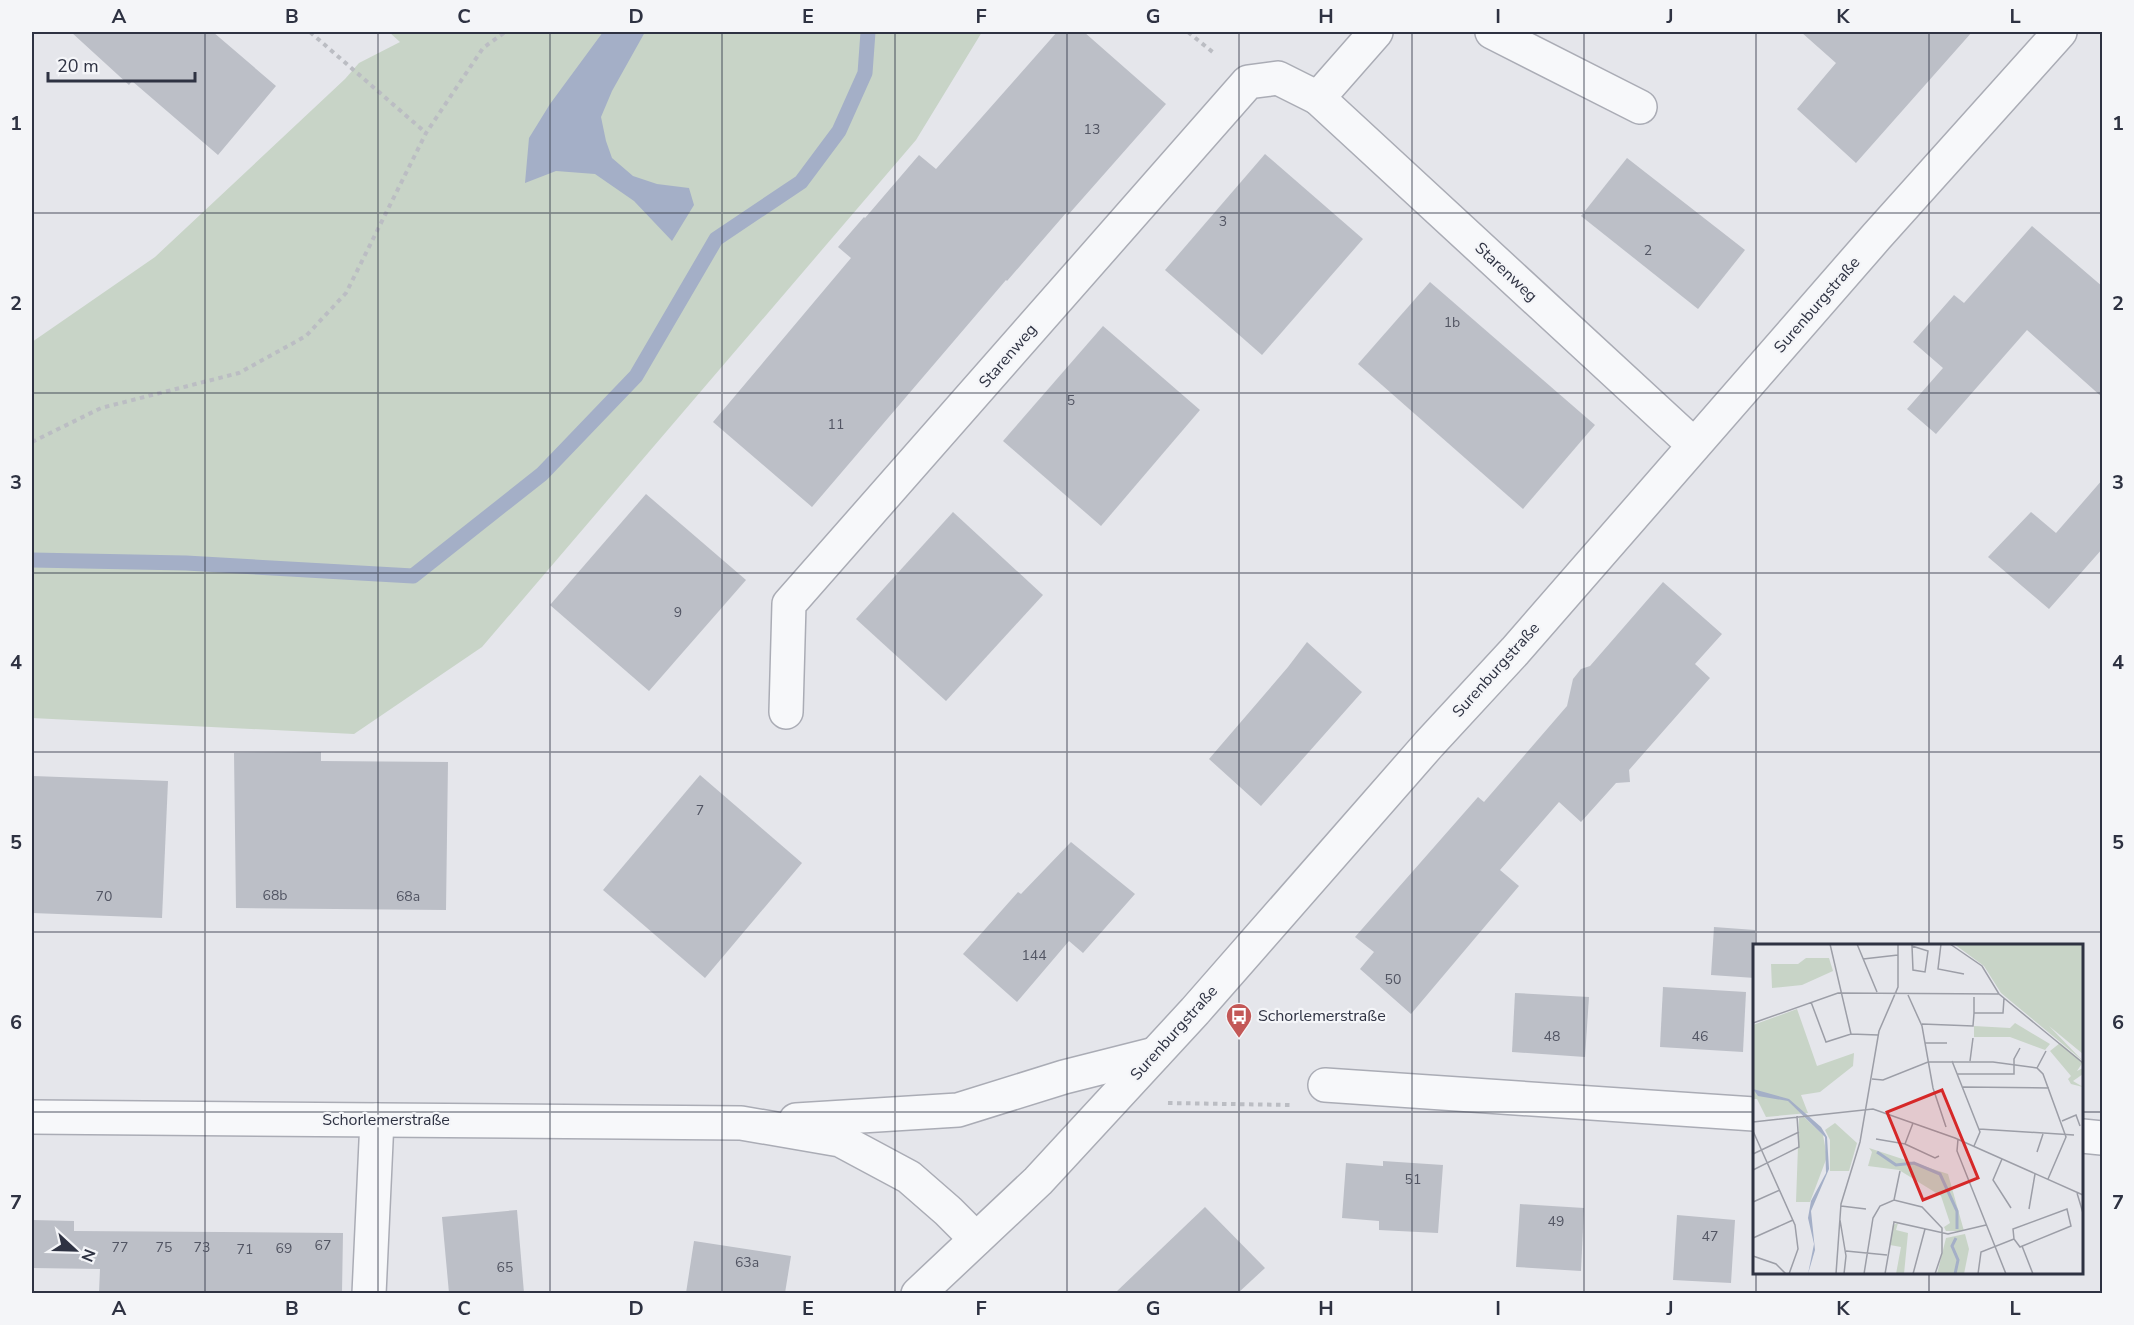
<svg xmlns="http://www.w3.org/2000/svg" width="2134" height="1325" font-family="'Nunito Sans',sans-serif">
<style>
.green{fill:#c8d4c7}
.water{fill:#a4afc7}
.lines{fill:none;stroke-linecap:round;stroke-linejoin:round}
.stream{stroke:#a4afc7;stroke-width:15}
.building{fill:#bcbfc7}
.minor-casing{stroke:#aaacb5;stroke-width:36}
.path{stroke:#bbbdc3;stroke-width:4;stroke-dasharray:4.5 4.5;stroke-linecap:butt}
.minor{stroke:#f7f8fa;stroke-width:33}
.grid{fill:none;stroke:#2e3242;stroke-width:1.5;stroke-opacity:0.55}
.labels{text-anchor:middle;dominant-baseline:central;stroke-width:4.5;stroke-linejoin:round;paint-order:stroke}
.number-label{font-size:14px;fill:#525563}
.street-label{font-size:16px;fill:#2e3242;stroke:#f4f5f8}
.poi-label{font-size:16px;fill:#2e3242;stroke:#f4f5f8;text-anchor:start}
.inset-river{fill:none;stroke:#a4afc7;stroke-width:3}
.inset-road{fill:none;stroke:#9c9ea7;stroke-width:1.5}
.view{fill:#d62828;fill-opacity:0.15;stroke:#d62828;stroke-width:3}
.inset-edge{fill:none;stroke:#2e3242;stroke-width:3}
.neatline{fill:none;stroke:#2e3242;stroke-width:2}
.grid-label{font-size:20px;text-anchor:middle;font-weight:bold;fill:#2e3242}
</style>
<rect width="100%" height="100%" fill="#e5e6eb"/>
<polygon class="green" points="389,32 982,32 916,140 482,647 354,734 32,718 32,342 155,257 345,79 359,63 400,42"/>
<polygon class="water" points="603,32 645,32 612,91 601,117 606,141 612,158 633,176 657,184 689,188 694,205 672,241 634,201 595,174 556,171 525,183 529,138 550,104"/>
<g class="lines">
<polyline class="stream" points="32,560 186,563 413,576 542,474 636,376 716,239 801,182 839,131 865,73 868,32"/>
</g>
<g class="building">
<polygon points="71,32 213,32 276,86 218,155 132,81 129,85"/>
<polygon points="1057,32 1084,32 1166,104 1068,215 1066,213 1007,281 1006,280 812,507 713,422 851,258 838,247 864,217 865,218 919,155 936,169"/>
<polygon points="1801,32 1972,32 1856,163 1797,109 1836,63"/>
<polygon points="1265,154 1363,239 1262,355 1165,270"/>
<polygon points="1627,158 1745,250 1698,309 1581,216"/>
<polygon points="2032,226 2103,287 2103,398 2027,330 1936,434 1907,409 1943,368 1913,342 1954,295 1964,303"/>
<polygon points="1430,282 1595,425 1523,509 1358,364"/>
<polygon points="1103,326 1200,410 1101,526 1003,441"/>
<polygon points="2103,479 2103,548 2049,609 1988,557 2031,512 2056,533"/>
<polygon points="646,494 746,580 649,691 550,605"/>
<polygon points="953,512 1043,595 946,701 856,619"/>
<polygon points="1663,582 1722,634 1695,664 1710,678 1629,770 1630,782 1616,783 1581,822 1559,802 1500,870 1519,886 1411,1014 1360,969 1374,952 1355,937 1478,797 1484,802 1567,706 1573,679 1581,669 1590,666"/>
<polygon points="1307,642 1362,692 1261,806 1209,759 1288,667"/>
<polygon points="321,752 321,761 448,762 446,910 236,908 234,753"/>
<polygon points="700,775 802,863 705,978 603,890"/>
<polygon points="33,776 168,781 162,918 32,913"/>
<polygon points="1071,842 1135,894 1083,953 1069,941 1017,1002 963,954 1018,892 1021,894"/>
<polygon points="1714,927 1755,930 1755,978 1711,975"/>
<polygon points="1663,987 1746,992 1743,1052 1660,1047"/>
<polygon points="1515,993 1589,997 1585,1057 1512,1052"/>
<polygon points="1383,1161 1443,1165 1438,1233 1379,1230 1379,1221 1342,1218 1346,1163 1383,1166"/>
<polygon points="1520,1204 1584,1208 1581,1271 1516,1267"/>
<polygon points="1205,1207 1265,1268 1238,1293 1115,1293"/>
<polygon points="517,1210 524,1293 449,1293 442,1217"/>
<polygon points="1677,1215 1735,1220 1731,1283 1673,1280"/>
<polygon points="32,1220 74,1221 74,1231 343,1233 342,1293 99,1293 100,1269 32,1268"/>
<polygon points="694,1241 791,1256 785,1293 686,1293"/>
</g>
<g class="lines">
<g class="minor-casing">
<g id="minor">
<polyline points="1376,32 1318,98 1694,445"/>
<polyline points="1492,32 1640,107"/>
<polyline points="786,712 789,604 1248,82 1278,78 1318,98"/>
<polyline points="1325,1085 1754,1114"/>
<polyline points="32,1117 741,1123 840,1140 909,1177 948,1211 976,1239"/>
<polyline points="796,1120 958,1110 1064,1077 1155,1054"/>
<polyline points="2082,1136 2102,1138"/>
<polyline points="369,1294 377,1120"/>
<polyline points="918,1294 1038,1181 1195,1011 1429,744 1515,651 1876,237 2060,32"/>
</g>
</g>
<g class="path">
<polyline points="310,32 426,133"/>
<polyline points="1188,32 1215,54"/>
<polyline points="32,442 101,408 239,373 306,336 346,293 426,133 483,48 505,32"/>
<polyline points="1168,1103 1290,1105"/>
</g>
<use href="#minor" class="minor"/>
</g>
<path class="grid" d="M 205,32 L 205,1294M 378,32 L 378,1294M 550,32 L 550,1294M 722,32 L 722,1294M 895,32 L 895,1294M 1067,32 L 1067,1294M 1239,32 L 1239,1294M 1412,32 L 1412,1294M 1584,32 L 1584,1294M 1756,32 L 1756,946M 1929,32 L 1929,946M 32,213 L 2102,213M 32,393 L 2102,393M 32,573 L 2102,573M 32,752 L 2102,752M 32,932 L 2102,932M 32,1112 L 1754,1112M 2082,1112 L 2102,1112M 1756,1272 L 1756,1294M 1929,1272 L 1929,1294"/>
<defs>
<g id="bus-pin" transform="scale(1.35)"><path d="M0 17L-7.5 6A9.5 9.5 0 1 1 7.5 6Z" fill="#c35857" stroke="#f4f5f8"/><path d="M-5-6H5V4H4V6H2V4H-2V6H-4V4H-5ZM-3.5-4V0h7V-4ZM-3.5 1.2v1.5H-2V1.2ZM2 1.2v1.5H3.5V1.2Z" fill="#fff"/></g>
</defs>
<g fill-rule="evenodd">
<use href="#bus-pin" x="1239" y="1016"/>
</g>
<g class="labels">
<g class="number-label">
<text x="1092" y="129">13</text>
<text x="1223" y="221">3</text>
<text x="1648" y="250">2</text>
<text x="1452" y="322">1b</text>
<text x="1071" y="400">5</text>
<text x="836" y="424">11</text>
<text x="678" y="612">9</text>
<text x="700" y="810">7</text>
<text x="275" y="895">68b</text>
<text x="104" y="896">70</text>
<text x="408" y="896">68a</text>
<text x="1034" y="955">144</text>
<text x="1393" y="979">50</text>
<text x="1552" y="1036">48</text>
<text x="1700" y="1036">46</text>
<text x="1413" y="1179">51</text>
<text x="1556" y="1221">49</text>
<text x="1710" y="1236">47</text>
<text x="323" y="1245">67</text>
<text x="120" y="1247">77</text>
<text x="164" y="1247">75</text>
<text x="202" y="1247">73</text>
<text x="284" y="1248">69</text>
<text x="245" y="1249">71</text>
<text x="747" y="1262">63a</text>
<text x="505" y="1267">65</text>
</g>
<g class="street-label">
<text transform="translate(1506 272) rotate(43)">Starenweg</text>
<text transform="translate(1817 305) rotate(-49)">Surenburgstraße</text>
<text transform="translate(1008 356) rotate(-49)">Starenweg</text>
<text transform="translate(1496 670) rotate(-48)">Surenburgstraße</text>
<text transform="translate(1174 1033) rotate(-48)">Surenburgstraße</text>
<text x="386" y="1120">Schorlemerstraße</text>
</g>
<g class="poi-label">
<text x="1258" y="1016">Schorlemerstraße</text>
</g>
</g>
<g transform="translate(1753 944)">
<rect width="330" height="330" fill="#e5e6eb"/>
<path d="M 201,0 L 330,0 L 330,110 L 296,82 L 330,117 L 248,49 L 231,22 ZM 53,14 L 76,14 L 80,27 L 49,41 L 19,44 L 18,20 L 45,20 ZM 44,65 L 64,122 L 101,109 L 100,122 L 67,148 L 48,151 L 55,169 L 13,173 L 4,155 L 0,155 L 0,81 ZM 262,79 L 297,100 L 292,106 L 257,93 L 221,93 L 221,82 L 257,84 ZM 307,99 L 330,118 L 324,127 L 330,124 L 330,130 L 320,137 L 330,143 L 318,140 L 315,135 L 318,132 L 297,107 ZM 51,173 L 70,191 L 74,213 L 57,258 L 43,258 L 46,174 ZM 82,179 L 104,199 L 96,227 L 77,227 L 77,196 L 72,186 ZM 116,204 L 195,230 L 211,287 L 193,287 L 191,283 L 197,279 L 188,252 L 146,226 L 115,222 L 119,208 ZM 145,279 L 143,286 L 155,289 L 151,330 L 143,330 L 148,303 L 137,301 L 140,281 ZM 212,290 L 216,305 L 211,330 L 184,330 L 193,294 Z" fill="#c8d4c7"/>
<path d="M 0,145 L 36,155 L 68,183 L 74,193 L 76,225 L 58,267 L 62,306 L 55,330 L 61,300 L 55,274 L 58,257 L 73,229 L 72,193 L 35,157 L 5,152 Z" fill="#a4afc7"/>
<path class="inset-river" d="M 124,208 L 143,221 L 161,219 L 187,230 L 204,267 L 204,285M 202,330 L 205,316 L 199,302 L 203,294"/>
<path class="inset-road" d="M 77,0 L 98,90M 104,0 L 124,48M 159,0 L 159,2 L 160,26 L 172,28 L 175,7 L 159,2M 188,0 L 185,25 L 211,30M 197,0 L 229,22 L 246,50 L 330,119M 110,15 L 145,11M 155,51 L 169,82 L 180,144 L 193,183M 221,53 L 221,69 L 250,69 L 251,54M 58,58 L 73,98 L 98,90 L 125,91M 0,79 L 85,49 L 246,50M 169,80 L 220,82 L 221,69M 172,99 L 194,99M 199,117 L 227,188 L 221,202M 217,117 L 220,94M 284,124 L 293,107M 204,130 L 261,130 L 261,115 L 267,104M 119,135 L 130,136 L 175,118 L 240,118 L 284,124 L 290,130 L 313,193 L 295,235M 210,143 L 296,144M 309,177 L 323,171 L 327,182M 0,178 L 120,165 L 202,194 L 330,251M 226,185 L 321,191M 0,187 L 42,281 L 45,305 L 36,330M 123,195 L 152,200 L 160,179M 205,195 L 204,207 L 253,330M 152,200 L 182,214 L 186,212M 284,208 L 290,190M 0,210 L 46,188M 249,215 L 240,236 L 258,264M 0,226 L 46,203 L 44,172M 324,249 L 330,269M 141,256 L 147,227M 0,258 L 27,246M 88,262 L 113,265M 276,265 L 282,230M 87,276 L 93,312 L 91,330M 0,294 L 40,276M 269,302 L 280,330M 93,307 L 134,311M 0,312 L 23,320 L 33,330M 83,330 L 88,260 L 107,198 L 126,87 L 145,43 L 145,0M 111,330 L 120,274 L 127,262 L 141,256 L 169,263 L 189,284 L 189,309 L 182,330M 132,330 L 141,278 L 195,290 L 233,281M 160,330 L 172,285M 225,330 L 228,308 L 261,295 L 260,285 L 314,265 L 318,282 L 267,303 L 261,295"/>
<path class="view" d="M 189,146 L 225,234 L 170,256 L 134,168 Z"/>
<rect width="330" height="330" class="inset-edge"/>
</g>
<rect width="2134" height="1325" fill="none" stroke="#f4f5f8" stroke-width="66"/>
<g transform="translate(75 1250) rotate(112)" stroke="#f4f5f8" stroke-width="4.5" paint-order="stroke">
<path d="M0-4.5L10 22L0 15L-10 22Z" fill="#2e3242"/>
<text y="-9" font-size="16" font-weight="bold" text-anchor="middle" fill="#2e3242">N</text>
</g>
<path d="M48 72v9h147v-9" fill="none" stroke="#2e3242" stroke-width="3"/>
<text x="57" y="72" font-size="18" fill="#2e3242" stroke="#f4f5f8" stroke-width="4.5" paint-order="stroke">20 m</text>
<rect x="33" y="33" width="2068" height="1259" class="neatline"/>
<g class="grid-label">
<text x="119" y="23">A</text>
<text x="292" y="23">B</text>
<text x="464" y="23">C</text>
<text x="636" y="23">D</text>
<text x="808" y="23">E</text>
<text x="981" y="23">F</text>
<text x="1153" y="23">G</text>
<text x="1326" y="23">H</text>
<text x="1498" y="23">I</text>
<text x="1670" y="23">J</text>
<text x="1843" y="23">K</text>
<text x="2015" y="23">L</text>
<text x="16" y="130">1</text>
<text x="2118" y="130">1</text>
<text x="16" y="310">2</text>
<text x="2118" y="310">2</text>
<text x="16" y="489">3</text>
<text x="2118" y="489">3</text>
<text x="16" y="669">4</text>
<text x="2118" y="669">4</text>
<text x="16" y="849">5</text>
<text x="2118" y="849">5</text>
<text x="16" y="1029">6</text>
<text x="2118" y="1029">6</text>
<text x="16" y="1209">7</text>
<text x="2118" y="1209">7</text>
<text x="119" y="1315">A</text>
<text x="292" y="1315">B</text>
<text x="464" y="1315">C</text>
<text x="636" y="1315">D</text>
<text x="808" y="1315">E</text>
<text x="981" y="1315">F</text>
<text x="1153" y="1315">G</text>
<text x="1326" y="1315">H</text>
<text x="1498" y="1315">I</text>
<text x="1670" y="1315">J</text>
<text x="1843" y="1315">K</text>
<text x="2015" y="1315">L</text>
</g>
</svg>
